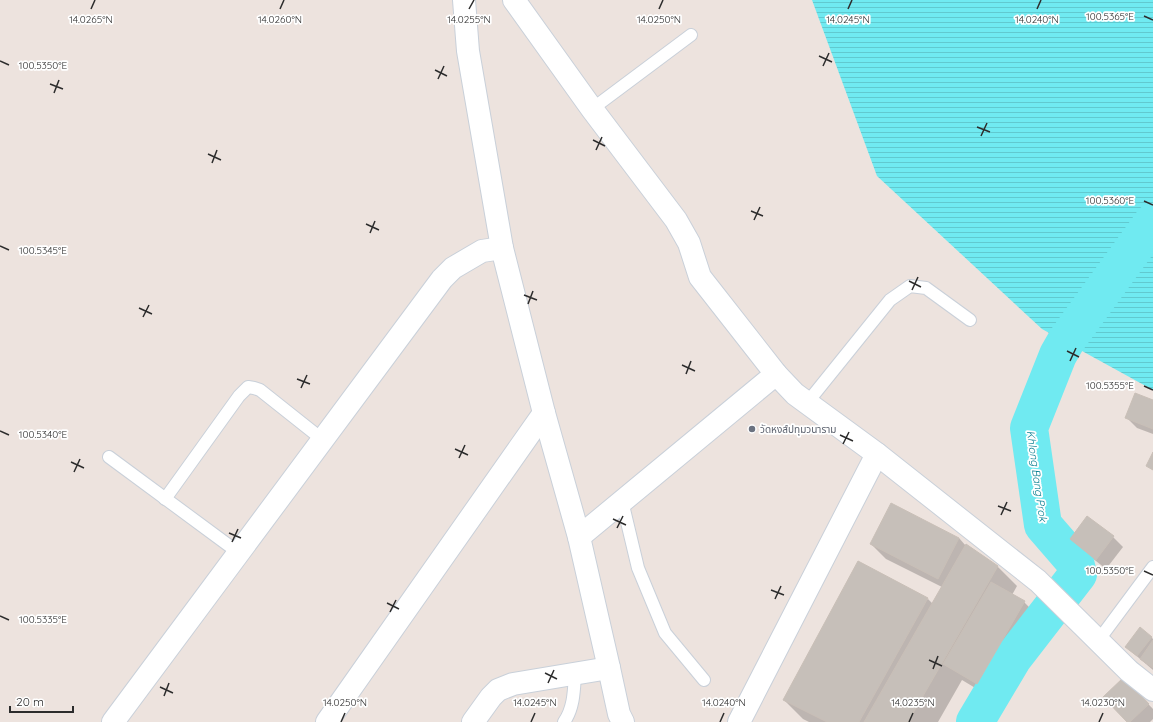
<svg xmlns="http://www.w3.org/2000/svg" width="1153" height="722" font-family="Quicksand,'Noto Sans Thai',sans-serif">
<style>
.water{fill:url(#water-rules)}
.shadow{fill:#0003}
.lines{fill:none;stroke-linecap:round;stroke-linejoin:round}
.river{stroke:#70eaf1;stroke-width:38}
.building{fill:#c6bfb9;stroke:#c9bfb7}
.lane-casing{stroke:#c9d0d9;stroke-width:14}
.street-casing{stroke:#c9d0d9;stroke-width:24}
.lane{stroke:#fff;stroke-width:12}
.street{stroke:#fff;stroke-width:22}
.ticks{fill:none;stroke:#2c2c2c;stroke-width:1.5}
.worship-dot{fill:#6b7280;stroke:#fff;stroke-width:1.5}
.labels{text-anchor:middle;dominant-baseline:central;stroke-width:3.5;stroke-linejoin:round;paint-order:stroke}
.worship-label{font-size:10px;fill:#5b616d;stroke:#fff;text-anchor:start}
.water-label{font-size:11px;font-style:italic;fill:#0c8092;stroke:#fff}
.ticks-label{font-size:10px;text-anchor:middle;fill:#2c2c2c;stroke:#fff;stroke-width:3.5;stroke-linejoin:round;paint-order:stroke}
</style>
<defs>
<pattern id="water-rules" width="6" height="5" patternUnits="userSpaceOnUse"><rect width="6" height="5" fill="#70eaf1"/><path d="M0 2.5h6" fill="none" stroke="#61c9cf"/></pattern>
</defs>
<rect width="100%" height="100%" fill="#ede3de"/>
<polygon class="water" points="812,0 1153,0 1153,390 1042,329 877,176"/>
<g class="shadow">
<polygon points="1153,402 1153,434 1137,428 1127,418"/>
<polygon points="1113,537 1123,547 1106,569 1081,549 1071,539"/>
<polygon points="959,538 966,546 998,567 1017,586 1012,595 1024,602 1039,617 992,698 962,680 938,722 809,722 803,719 784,700 928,599 933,604 942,587 886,559 871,544"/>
<polygon points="1151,637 1153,639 1153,670 1126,647"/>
<polygon points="1134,689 1153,709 1153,719 1150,722 1128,722"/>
</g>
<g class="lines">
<polyline class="river" points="975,722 1013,658 1078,574 1075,562 1043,525 1029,428 1058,355 1066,341 1153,222"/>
</g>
<g class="building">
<polygon points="1135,393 1153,400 1153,429 1125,418"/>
<polygon points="1153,452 1153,470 1146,466"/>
<polygon points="891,503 959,538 938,579 870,544"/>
<polygon points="1087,516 1114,536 1096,560 1070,539"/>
<polygon points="966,544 998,566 908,722 864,722"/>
<polygon points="858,561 928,598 859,722 827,722 783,700"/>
<polygon points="991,582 1025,601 977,684 943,664"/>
<polygon points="1140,627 1152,637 1137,656 1125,647"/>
<polygon points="1153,640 1153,668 1140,659"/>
<polygon points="1124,677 1149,704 1130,722 1127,722 1103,697"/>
</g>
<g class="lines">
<g class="lane-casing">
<g id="lane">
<polyline points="592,109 691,35"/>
<polyline points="807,403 890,300 910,286 926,288 970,320"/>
<polyline points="109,457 239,553"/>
<polyline points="165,499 239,396 248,387 254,388 260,390 323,440"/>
<polyline points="622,501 638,568 665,633 704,680"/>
<polyline points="1098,641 1153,567"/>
<path d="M 564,722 C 574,708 574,690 575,673"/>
</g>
</g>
<g class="street-casing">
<g id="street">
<polyline points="464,0 468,51 502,248 544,413 579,537 609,668 619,714 623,722"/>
<polyline points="514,0 592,109 676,220 689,243 700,277 776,374 795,394 877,454 1038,581 1129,671 1153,690"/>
<polyline points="579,537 776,374"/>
<polyline points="113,722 442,279 453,268 482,251 502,248"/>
<polyline points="327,722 544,413"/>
<polyline points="473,722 491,697 498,690 513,684 609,668"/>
<polyline points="739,722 877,454"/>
</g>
</g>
<use href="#lane" class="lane"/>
<use href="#street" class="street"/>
</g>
<path class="ticks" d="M 91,9 L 95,0M 280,9 L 284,0M 469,9 L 474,0M 659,9 L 663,0M 848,9 L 852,0M 1037,9 L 1041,0M 1144,16 L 1153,20M 819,56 L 832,62M 0,61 L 9,65M 823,66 L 829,53M 435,70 L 447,76M 438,79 L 444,66M 50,84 L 63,89M 54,93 L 59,80M 977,127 L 990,132M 981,136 L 987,123M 593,140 L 605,146M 596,150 L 602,137M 208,154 L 221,160M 212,163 L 217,150M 1144,201 L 1153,205M 751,211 L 763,216M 754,220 L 760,207M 366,224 L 379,230M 370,233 L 375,221M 0,246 L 9,250M 909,281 L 921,287M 912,290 L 918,277M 524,295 L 537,300M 528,304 L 533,291M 139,308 L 152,314M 143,317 L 149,305M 1067,351 L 1079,357M 1070,361 L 1076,348M 682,365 L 695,371M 686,374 L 691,361M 297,379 L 310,384M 1144,386 L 1153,390M 301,388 L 307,375M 0,431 L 9,435M 840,435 L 853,441M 843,444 L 849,432M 455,449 L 468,455M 459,458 L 465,445M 71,462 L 84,468M 74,472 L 80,459M 998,506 L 1011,511M 1001,515 L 1007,502M 613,519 L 626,525M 617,528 L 623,516M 229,533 L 241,538M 232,542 L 238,529M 1144,571 L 1153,575M 771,590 L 784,595M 775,599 L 781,586M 387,603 L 399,609M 390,612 L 396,600M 0,616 L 9,620M 929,660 L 942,666M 933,669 L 938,656M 545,673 L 557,679M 548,683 L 554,670M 160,687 L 173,693M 164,696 L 169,683M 341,722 L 345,713M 531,722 L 535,713M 720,722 L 724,713M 909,722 L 913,713M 1099,722 L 1103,713"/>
<circle class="worship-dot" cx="752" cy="429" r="4"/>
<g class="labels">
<g class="worship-label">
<text x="760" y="429">วัดหงส์ปทุมวนาราม</text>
</g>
<g class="water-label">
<text transform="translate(1037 476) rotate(82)">Khlong Bang Prok</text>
</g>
</g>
<g class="ticks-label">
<text x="1110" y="20">100.5365°E</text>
<text x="91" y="23">14.0265°N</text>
<text x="280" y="23">14.0260°N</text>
<text x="469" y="23">14.0255°N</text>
<text x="659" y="23">14.0250°N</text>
<text x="848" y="23">14.0245°N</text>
<text x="1037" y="23">14.0240°N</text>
<text x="43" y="69">100.5350°E</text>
<text x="1110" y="204">100.5360°E</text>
<text x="43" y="254">100.5345°E</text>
<text x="1110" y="389">100.5355°E</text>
<text x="43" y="438">100.5340°E</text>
<text x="1110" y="574">100.5350°E</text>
<text x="43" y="623">100.5335°E</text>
<text x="345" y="706">14.0250°N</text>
<text x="535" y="706">14.0245°N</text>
<text x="724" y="706">14.0240°N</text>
<text x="913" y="706">14.0235°N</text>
<text x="1103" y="706">14.0230°N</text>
</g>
<path d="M10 706v6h63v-6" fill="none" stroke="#2c2c2c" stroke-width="2"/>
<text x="16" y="706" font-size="12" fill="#2c2c2c" stroke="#ffffff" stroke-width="3" paint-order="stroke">20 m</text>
</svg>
